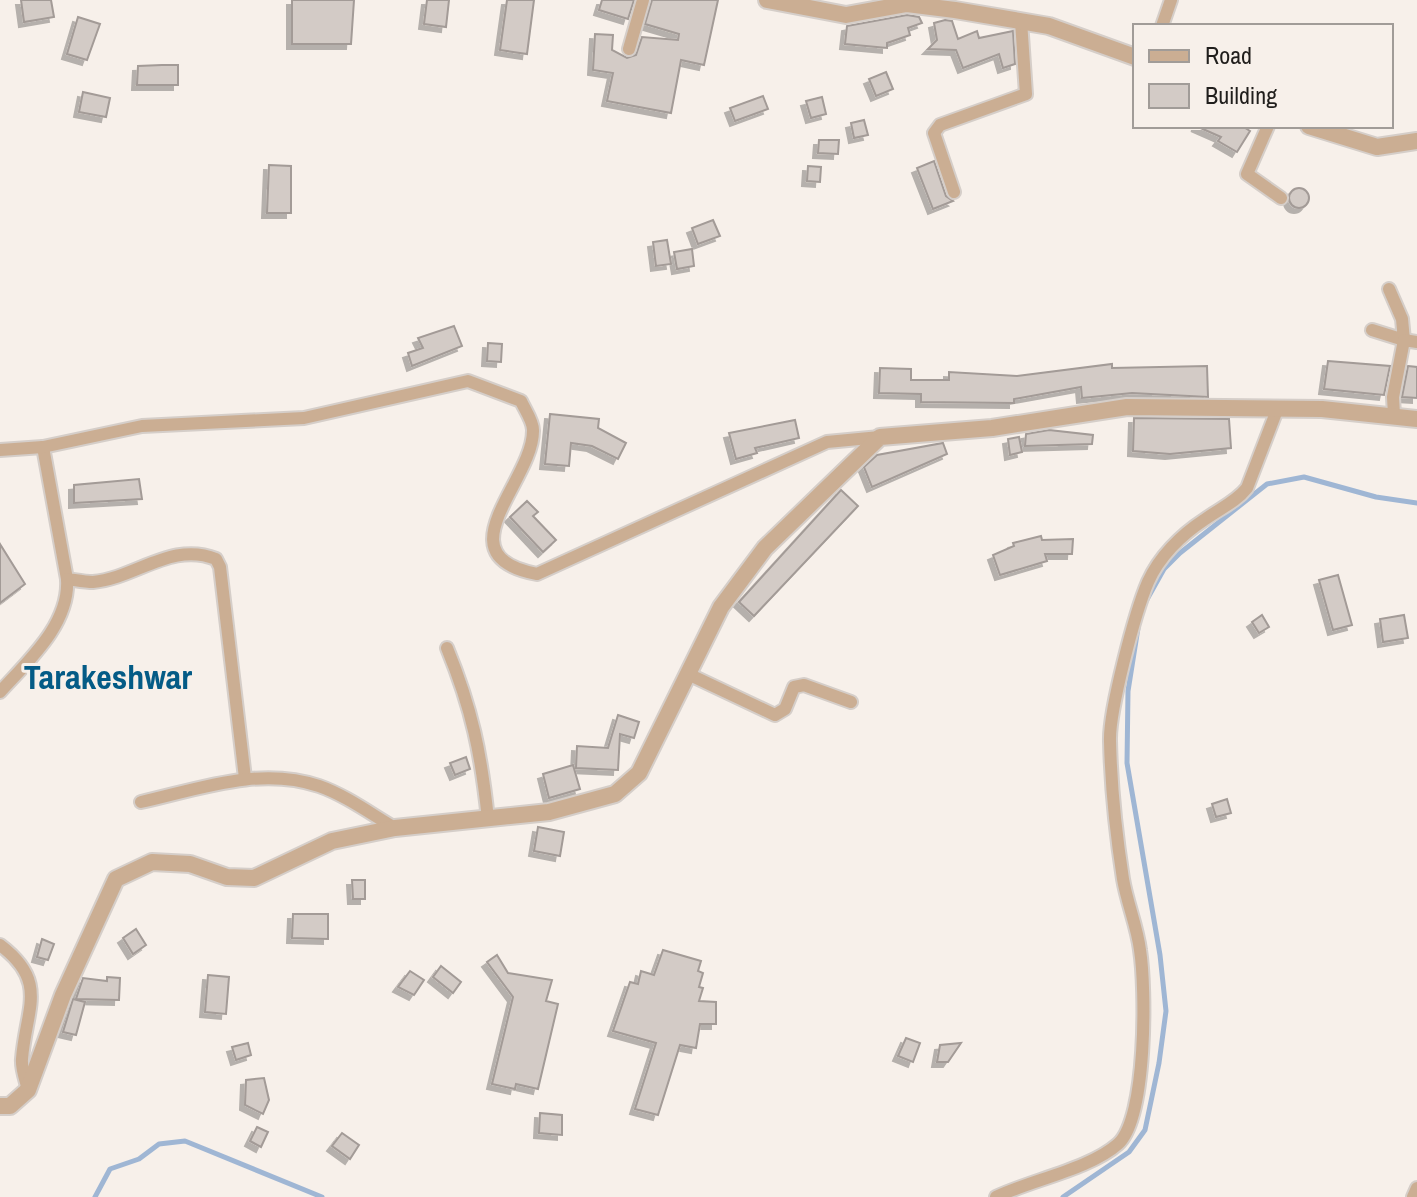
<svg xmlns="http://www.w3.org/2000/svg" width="1417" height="1197" font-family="'Archivo Narrow',sans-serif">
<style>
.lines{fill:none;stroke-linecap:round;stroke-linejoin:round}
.stream{stroke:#9fb6d4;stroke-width:5}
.building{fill:#d3cbc6;stroke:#a39b97;stroke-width:2;filter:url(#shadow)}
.minor-casing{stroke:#d5cec9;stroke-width:16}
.tertiary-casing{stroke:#d5cec9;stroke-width:20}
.minor{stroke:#cbae93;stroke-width:12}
.tertiary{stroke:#cbae93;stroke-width:16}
.labels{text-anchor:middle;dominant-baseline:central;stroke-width:6;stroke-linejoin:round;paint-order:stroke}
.district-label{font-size:34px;font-weight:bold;fill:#045b86;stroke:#f7f0ea}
</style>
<defs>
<filter id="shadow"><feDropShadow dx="-5" dy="5" stdDeviation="0" flood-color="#0004"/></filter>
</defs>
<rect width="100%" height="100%" fill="#f7f0ea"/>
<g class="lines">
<g class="stream">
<polyline points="1145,603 1164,569 1180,553 1267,484 1304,477 1376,497 1417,503"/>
<polyline points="95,1197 110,1169 139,1159 159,1144 185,1141 322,1197"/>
<polyline points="1063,1197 1129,1152 1145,1130 1159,1063 1166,1011 1160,955 1127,763 1128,691 1138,628"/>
</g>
</g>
<g class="building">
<polygon points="21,0 51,0 54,17 24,22"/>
<polygon points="292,0 354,0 351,44 292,44"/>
<polygon points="427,0 449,0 446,27 424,24"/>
<polygon points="507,0 534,0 527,54 500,50"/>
<polygon points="602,0 634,0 628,19 599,10"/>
<polygon points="652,0 718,0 704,65 681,60 671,113 607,101 613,73 593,70 595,34 613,35 612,50 627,58 636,55 642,37 678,40 679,34 645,24"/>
<polygon points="907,15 919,17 922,23 908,28 910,35 887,43 887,48 845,44 847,26"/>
<polygon points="78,17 100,24 87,60 67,54"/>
<polygon points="945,20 952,21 958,39 977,31 979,38 1013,31 1015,64 1003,68 999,54 963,68 956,50 928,49 937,40 934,23"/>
<polygon points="162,65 178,65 178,85 137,85 138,66"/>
<polygon points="886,72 893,89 876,96 869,79"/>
<polygon points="83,92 110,98 106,117 79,112"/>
<polygon points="763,96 768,109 735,121 730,108"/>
<polygon points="822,97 826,114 811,118 806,101"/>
<polygon points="864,120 868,135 854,138 851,123"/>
<polygon points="1196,126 1242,126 1250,131 1237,152 1218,141 1221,137"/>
<polygon points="819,140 839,140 838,154 818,153"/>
<polygon points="934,161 946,196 953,201 933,209 917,168"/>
<polygon points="269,165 291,166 291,213 267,213"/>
<polygon points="808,166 821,167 820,182 807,181"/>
<circle cx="1299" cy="198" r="10"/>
<polygon points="713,220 720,236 698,244 692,228"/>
<polygon points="667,240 671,264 656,266 653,242"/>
<polygon points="692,249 694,266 677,269 674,252"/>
<polygon points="454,326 462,346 412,366 408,353 423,348 418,338"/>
<polygon points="488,343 502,344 501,362 487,361"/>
<polygon points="1328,361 1390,366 1384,395 1324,389"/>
<polygon points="1112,364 1112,368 1207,366 1208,397 1132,393 1082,398 1081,387 1014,399 1014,403 921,402 921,394 879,393 880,368 911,369 911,380 949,380 949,372 1017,376"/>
<polygon points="1408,366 1417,367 1417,398 1402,397"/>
<polygon points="550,414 599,419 598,428 626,443 618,459 592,446 571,443 569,466 545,464"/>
<polygon points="1134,418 1229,419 1231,448 1170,454 1133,451"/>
<polygon points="795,420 799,438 755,448 757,453 736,459 729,433"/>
<polygon points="1049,430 1093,435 1092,444 1025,446 1026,434"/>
<polygon points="1019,437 1022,452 1010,455 1008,439"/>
<polygon points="943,443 947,454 872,487 864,467 877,455"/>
<polygon points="139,479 142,499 74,503 74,485"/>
<polygon points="841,490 858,506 754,616 739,602"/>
<polygon points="527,501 538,512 533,516 556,540 543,552 510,517"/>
<polygon points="1041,536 1042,540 1073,539 1072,554 1045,554 1047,561 1000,575 993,555 1014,546 1013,543"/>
<polygon points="0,544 25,584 0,603"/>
<polygon points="1338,575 1352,625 1333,630 1319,580"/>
<polygon points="1262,615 1269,627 1259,633 1252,622"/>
<polygon points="1404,615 1408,638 1383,642 1380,619"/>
<polygon points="618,715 639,722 634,738 620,734 618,770 576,768 577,746 608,748"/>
<polygon points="466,757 470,769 455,775 450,763"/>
<polygon points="573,765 580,789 549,798 543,774"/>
<polygon points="1227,799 1231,813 1216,817 1212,804"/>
<polygon points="538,827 564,832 560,856 534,851"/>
<polygon points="352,880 365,880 365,899 353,899"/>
<polygon points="293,914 328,914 328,939 292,938"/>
<polygon points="136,929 146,945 133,954 123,938"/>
<polygon points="42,939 54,944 48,960 37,957"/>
<polygon points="663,950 701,961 698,971 703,973 699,987 703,988 699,1001 716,1002 716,1024 700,1024 696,1048 680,1045 658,1115 635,1109 656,1043 613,1031 630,982 638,984 641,971 654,975"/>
<polygon points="497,955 508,973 552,980 546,1001 558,1004 538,1089 516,1084 515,1089 492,1084 513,997 487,962"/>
<polygon points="441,966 461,982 453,993 433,977"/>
<polygon points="410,971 424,980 414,995 398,987"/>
<polygon points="208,975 229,977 226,1014 205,1012"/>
<polygon points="107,977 120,978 119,1000 76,999 83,978 107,981"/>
<polygon points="73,999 85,1002 76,1035 63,1032"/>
<polygon points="906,1038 920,1043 913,1062 898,1056"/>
<polygon points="248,1043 251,1055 236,1060 232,1047"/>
<polygon points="961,1043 948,1062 937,1062 940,1045"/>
<polygon points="264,1078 269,1100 263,1114 245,1105 246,1080"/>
<polygon points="540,1113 562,1115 562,1135 539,1133"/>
<polygon points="257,1127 268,1132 261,1147 250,1141"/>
<polygon points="342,1133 359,1145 350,1159 332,1146"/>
</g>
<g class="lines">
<g class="minor-casing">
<g id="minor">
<polyline points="1162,26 1171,0"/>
<polyline points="629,49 643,0"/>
<polyline points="1268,126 1247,174 1281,198"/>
<polyline points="954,192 934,133 940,125 1026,94 1021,21"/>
<polyline points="1372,330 1404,340 1402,319 1389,289"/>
<polyline points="1394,415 1393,397 1404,340 1417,342"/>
<path d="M 43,447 L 67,579 C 75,580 85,582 93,582 C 136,578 172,541 216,559 L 220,567 L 245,778"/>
<path d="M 0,450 L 43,447 L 142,426 L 304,418 L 468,381 L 521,401 C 525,410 533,421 533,430 C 534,481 440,556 537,574 L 827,442 L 880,437"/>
<path d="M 447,648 C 472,709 481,753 488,819"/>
<polyline points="688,674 775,715 785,709 794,687 804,685 851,702"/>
<path d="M 0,692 C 28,661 70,624 67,579"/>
<path d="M 141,802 C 199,789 260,766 319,786 C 345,795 371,814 395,828"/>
<path d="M 0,945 C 49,982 26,1008 22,1059 C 21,1069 26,1081 28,1090"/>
<path d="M 996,1197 C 1031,1180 1090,1169 1118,1144 C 1147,1118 1146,988 1140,950 C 1137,926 1127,903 1123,879 C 1116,834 1111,786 1110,741 C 1109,711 1135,612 1148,582 C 1159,557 1181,535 1204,520 C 1219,509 1236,502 1247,488 L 1277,410"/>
<polyline points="1413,1197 1417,1188"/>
</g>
</g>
<g class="tertiary-casing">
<g id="tertiary">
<polyline points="767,0 846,15 907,4 955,10 1049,26 1135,57"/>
<polyline points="1309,126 1377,147 1417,141"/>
<polyline points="0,1106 10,1106 28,1090 63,995 116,879 152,862 190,864 227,877 254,878 332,841 395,828 549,812 615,794 639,773 721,607 765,548 880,437 992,428 1127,407 1322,409 1417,419"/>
</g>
</g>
<use href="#minor" class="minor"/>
<use href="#tertiary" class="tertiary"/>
</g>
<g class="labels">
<g class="district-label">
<text x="108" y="677">Tarakeshwar</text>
</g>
</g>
<rect x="1133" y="24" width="260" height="104" fill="#f7f0ea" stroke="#a19c98" stroke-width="2"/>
<rect x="1149" y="50" width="40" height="12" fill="#cbae93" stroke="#a19c98" stroke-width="2"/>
<text x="1205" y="64" font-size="24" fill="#201e1c">Road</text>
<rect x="1149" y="84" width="40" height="24" fill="#d3cbc6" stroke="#a19c98" stroke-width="2"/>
<text x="1205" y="104" font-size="24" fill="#201e1c">Building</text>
</svg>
